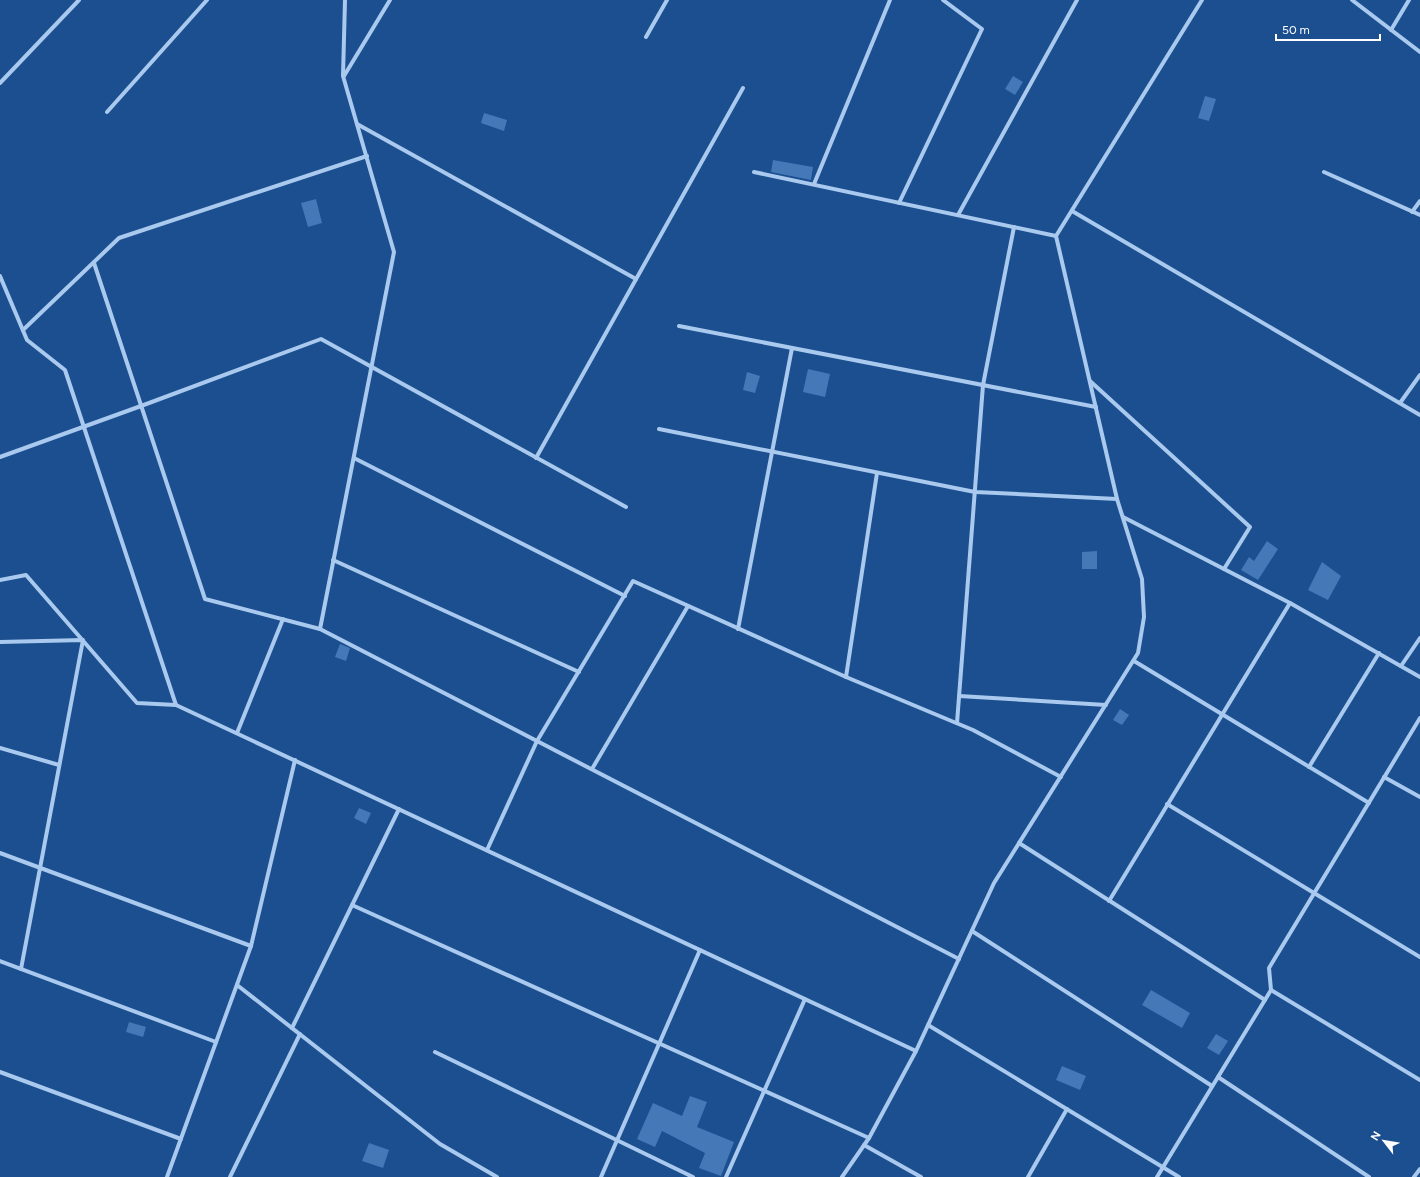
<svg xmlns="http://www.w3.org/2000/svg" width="1420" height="1177" font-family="Figtree,sans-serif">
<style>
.building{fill:#4478b7}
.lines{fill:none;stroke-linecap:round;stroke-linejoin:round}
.minor{stroke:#a9c9ee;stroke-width:4}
</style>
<rect width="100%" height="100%" fill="#1b4f8f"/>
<g class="building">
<polygon points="1013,76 1023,82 1015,95 1005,89"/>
<polygon points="1205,96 1216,99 1209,121 1198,118"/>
<polygon points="484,113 507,120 504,131 481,123"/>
<polygon points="773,160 813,167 811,180 771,172"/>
<polygon points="316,199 322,223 308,227 301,203"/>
<polygon points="808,369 830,374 825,397 803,392"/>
<polygon points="747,372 760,376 755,393 743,390"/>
<polygon points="1267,541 1278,549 1258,580 1241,570 1249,557 1254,561"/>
<polygon points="1097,551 1097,569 1082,569 1082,552"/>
<polygon points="1322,562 1341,576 1328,600 1308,590"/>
<polygon points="340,644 350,648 346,661 335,657"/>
<polygon points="1120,709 1129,715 1122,725 1113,720"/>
<polygon points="359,808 371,813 366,824 354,818"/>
<polygon points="1151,990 1190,1013 1182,1028 1142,1005"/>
<polygon points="129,1022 146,1027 143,1037 126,1032"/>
<polygon points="1216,1034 1228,1041 1219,1055 1207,1048"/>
<polygon points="1062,1066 1086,1076 1080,1090 1056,1080"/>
<polygon points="690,1096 707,1102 697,1127 734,1142 721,1176 699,1168 705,1153 662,1131 655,1147 637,1139 653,1103 682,1116"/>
<polygon points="369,1143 389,1150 383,1168 362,1161"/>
</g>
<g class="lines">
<g class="minor">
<polyline points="1352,0 1420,52"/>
<polyline points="1391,30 1409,0"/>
<polyline points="646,37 667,0"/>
<polyline points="344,76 390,0"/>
<polyline points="0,83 79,0"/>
<polyline points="107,112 207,0"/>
<polyline points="357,124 636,279"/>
<polyline points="754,172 1056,236"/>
<polyline points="1324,172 1420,215"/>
<polyline points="814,184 890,0"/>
<polyline points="899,203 982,29 943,0"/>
<polyline points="1072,211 1420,415"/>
<polyline points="1412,212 1420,201"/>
<polyline points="958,215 1077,0"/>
<polyline points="94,263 205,599 320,629 959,959"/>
<polyline points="0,276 27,340 65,370 176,705"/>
<polyline points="679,326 1096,407"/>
<polyline points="23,330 119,238 367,156"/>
<polyline points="1090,381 1250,527 1224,569"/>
<polyline points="1400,403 1420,375"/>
<polyline points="659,429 975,492 1117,499"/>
<polyline points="0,457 141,406 321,339 626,507"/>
<polyline points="354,458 625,596"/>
<polyline points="536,458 743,88"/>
<polyline points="1123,517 1290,603 1420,677"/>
<polyline points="333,560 579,672"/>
<polyline points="0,580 26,575 137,703 176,705 916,1051"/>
<polyline points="320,629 394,252 343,76 345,0"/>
<polyline points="738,629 792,348"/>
<polyline points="0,642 83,640 21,969"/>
<polyline points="1134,661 1369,803"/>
<polyline points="1401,666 1420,638"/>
<polyline points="846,677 877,473"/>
<polyline points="959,696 1106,705"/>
<polyline points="957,723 983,385 1014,227"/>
<polyline points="237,733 283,619"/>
<polyline points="0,748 59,765"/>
<polyline points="1309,767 1379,653"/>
<polyline points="592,769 688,606"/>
<polyline points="1384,777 1420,797"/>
<polyline points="1167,804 1420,957"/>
<polyline points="1019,843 1265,1000"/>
<polyline points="487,850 537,741 633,581 846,677 973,730 1061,777"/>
<polyline points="0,853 251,946"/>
<polyline points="1109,901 1290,603"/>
<polyline points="352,905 869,1138"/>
<polyline points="972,931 1212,1086"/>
<polyline points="0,961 216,1042"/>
<polyline points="237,985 440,1144 497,1177"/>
<polyline points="1271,990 1420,1080"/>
<polyline points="928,1025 1179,1177"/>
<polyline points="292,1028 399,809"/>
<polyline points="435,1052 693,1177"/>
<polyline points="0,1072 181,1139"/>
<polyline points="1218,1077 1369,1177"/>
<polyline points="864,1145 921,1177"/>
<polyline points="167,1177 251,946 295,760"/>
<polyline points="230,1177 300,1034"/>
<polyline points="601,1177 700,950"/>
<polyline points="726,1177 805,999"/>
<polyline points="842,1177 869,1138 916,1051 994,883 1138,653 1144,617 1142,579 1117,499 1056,236 1202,0"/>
<polyline points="1028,1177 1067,1109"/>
<polyline points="1157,1177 1271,990 1269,968 1420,718"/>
<polyline points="1414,1177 1420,1169"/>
</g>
</g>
<g transform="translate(1384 1141) rotate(301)" stroke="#1b4f8f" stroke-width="3" paint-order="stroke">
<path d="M0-3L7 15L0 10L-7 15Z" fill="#ffffff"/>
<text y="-6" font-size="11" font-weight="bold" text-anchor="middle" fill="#ffffff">N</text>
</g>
<path d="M1276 34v6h104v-6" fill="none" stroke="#ffffff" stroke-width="2"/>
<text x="1282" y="34" font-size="12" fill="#ffffff" stroke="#1b4f8f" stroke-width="3" paint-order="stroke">50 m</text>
</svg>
